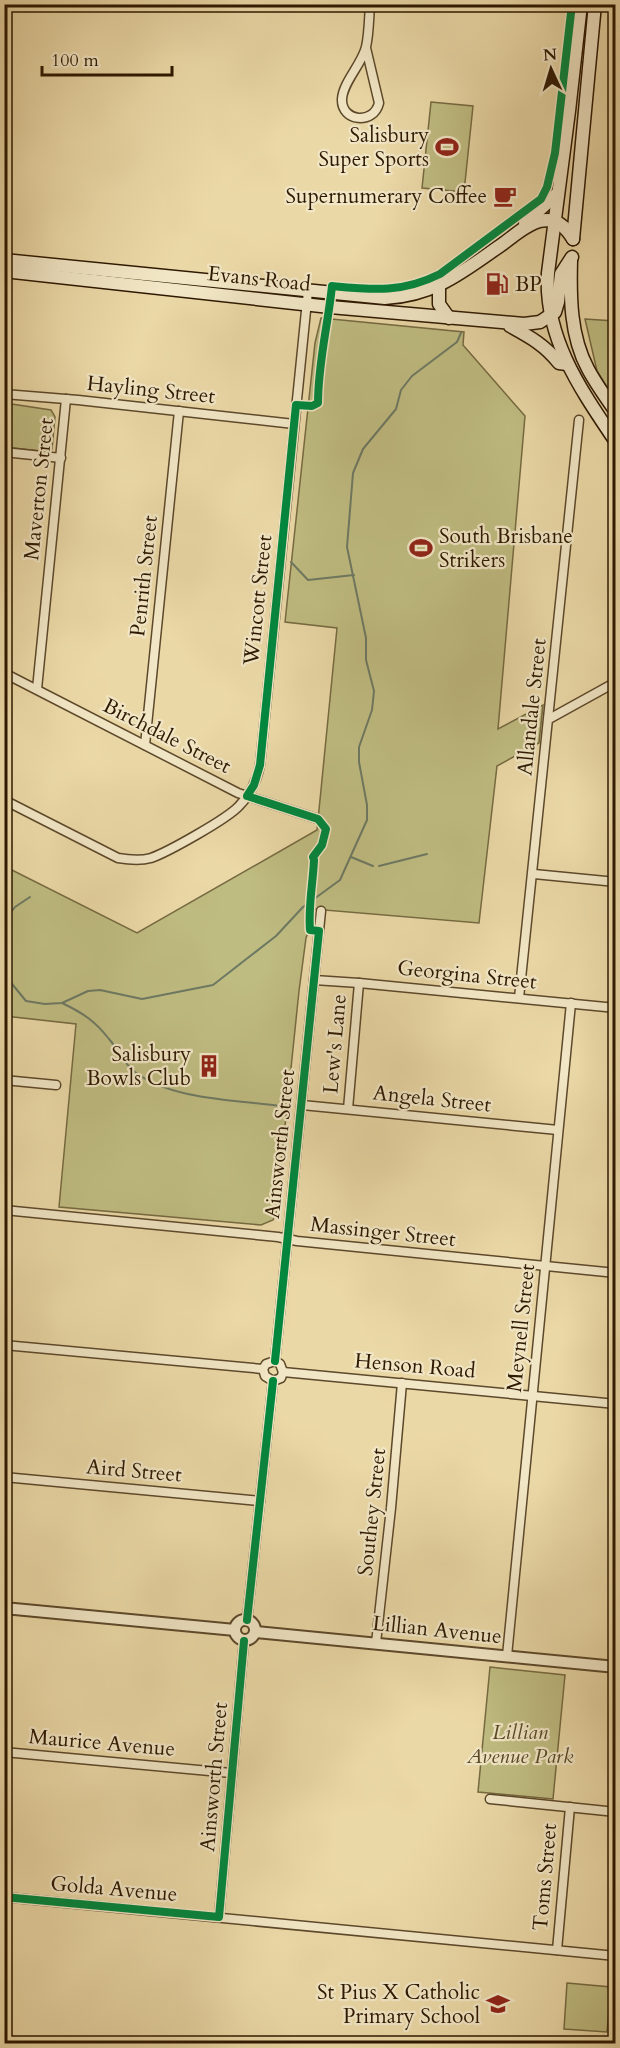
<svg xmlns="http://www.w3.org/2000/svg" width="620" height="2048" font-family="Cardo,serif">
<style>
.green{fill:#bfbc81;stroke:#766a41;stroke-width:1.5}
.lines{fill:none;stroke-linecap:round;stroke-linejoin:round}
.stream{stroke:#6d7963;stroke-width:2}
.minor-casing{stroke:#5c482a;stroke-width:11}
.tertiary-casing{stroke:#5c482a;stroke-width:14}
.secondary-casing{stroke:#2d1801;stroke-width:15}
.minor{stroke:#f1e6c5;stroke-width:8}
.tertiary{stroke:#f1e6c5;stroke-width:10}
.secondary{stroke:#f1e6c5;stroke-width:12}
.cycleway-casing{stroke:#f1e6c5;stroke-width:11}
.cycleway{stroke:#00873e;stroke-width:8}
.labels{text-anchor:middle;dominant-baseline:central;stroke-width:4.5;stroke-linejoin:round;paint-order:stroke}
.poi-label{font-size:21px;fill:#2d1801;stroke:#f1e6c5;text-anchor:end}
.street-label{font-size:21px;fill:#2d1801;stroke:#f1e6c5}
.park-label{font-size:21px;font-style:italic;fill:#594927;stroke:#f1e6c5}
</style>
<rect width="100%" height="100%" fill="#ead8a6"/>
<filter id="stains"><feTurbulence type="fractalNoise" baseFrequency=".00333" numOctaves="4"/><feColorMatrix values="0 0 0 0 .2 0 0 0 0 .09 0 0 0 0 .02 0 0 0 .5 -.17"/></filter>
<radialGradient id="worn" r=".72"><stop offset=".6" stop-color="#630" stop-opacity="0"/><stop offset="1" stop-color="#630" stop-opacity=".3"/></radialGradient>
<g class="green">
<polygon points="431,102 473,106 464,192 422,188"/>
<polygon points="321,318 464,332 463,345 525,416 498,729 543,705 539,743 497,766 479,923 313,909 310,928 306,938 299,991 276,1213 273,1220 261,1225 59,1207 76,1024 5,1016 4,866 137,933 317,830 337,628 285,622 315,343"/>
<polygon points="585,319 615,321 615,400 597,371"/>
<polygon points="5,403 51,410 55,417 52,449 49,452 5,447"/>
<polygon points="490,1667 565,1675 553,1799 478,1792"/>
<polygon points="567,1983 611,1987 607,2032 564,2029"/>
</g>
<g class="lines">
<g class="stream">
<polyline points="291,562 308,580 354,575"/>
<polyline points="351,857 373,866"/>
<polyline points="379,866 427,854"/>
<polyline points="4,921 15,907 30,897"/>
<polyline points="4,978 8,979 26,1001 45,1004 62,1003 88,991 100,990 142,999 213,985 276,936 303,907 340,880 367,820 367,805 359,762 359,747 372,710 374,691 366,660 366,638 347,547 353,473 363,449 396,409 401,390 412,376 457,342 461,333"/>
<path d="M 62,1003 C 83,1013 95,1021 109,1039 C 118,1049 124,1064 135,1072 C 171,1100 237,1100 282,1106"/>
</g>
<g class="minor-casing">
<g id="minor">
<path d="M 366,48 L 379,103 C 374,125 341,122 342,99 C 343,82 362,64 366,47 C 369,34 369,18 370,4"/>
<polyline points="4,394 78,400 294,424"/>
<polyline points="4,452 61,458"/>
<polyline points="4,673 238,793 318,819"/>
<polyline points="37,689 66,399"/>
<polyline points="549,719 616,682"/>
<polyline points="145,745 179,411"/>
<path d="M 4,800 L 118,858 C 130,860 140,861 151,858 C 168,852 227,819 239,806 C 250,795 257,780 260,765 L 308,291"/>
<polyline points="534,874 616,882"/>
<polyline points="314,980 359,983 616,1008"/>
<polyline points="519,998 579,420"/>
<polyline points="4,1080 56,1085"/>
<polyline points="302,1105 558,1130"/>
<polyline points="348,1109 359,983"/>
<polyline points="4,1210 278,1237 297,1241 616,1273"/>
<polyline points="4,1345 263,1369"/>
<polyline points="275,1361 321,911"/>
<polyline points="263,1369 265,1376 273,1381 281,1378 283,1372"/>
<polyline points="263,1369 266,1364 275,1361 280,1364 283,1372"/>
<polyline points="283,1372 616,1404"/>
<polyline points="4,1477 260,1501"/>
<polyline points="247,1620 273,1381"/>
<polyline points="376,1643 391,1508 402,1383"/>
<polyline points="507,1656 571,1003"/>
<polyline points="4,1752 231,1773"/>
<polyline points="490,1799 616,1812"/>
<polyline points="4,1897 616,1956"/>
<polyline points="219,1917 244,1641"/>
<polyline points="557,1950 570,1807"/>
<polyline points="4,2040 36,2044"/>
</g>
</g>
<g class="tertiary-casing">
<g id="tertiary">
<polyline points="4,1608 235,1630"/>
<circle cx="245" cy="1630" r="10"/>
<polyline points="256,1632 616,1667"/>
</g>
</g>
<g class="secondary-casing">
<g id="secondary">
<path d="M 581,4 L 569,111 L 548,273 C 544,338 581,390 616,442"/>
<polyline points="525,223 558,193"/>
<polyline points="573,239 595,4"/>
<path d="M 4,260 L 385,298 C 435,296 465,270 504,243 C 515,235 527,224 540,221 C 556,217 566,227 573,239"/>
<path d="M 571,260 C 570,296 570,336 588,369 C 596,384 606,398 616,412"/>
<polyline points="4,271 330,307 524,324 540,322 555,312 558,302 561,274 572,257"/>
<polyline points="439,286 439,304 449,318"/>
<path d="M 510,326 C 530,337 545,345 559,363 L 567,364"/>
</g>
</g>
<use href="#minor" class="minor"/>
<use href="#tertiary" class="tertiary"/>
<use href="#secondary" class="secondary"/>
<g class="cycleway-casing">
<g id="cycleway">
<path d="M 275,1361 L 319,931 L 310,930 C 308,907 313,883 314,860 L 313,857 L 322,845 L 326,829 L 318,819 L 247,796 L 254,785 L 260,765 L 296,405 L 312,406 L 318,403 C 318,363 328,325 332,286 C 374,290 402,293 440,274 L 541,199 L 547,187 L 555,153 L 572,4"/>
<polyline points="247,1620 273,1381"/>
<polyline points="4,1897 219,1917 244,1641"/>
</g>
</g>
<use href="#cycleway" class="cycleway"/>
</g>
<defs>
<g id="stadium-bare" transform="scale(1.8)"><path d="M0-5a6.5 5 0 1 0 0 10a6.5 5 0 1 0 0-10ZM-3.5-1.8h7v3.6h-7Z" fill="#8f2418" stroke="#f1e6c5" stroke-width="2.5" paint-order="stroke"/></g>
<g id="cafe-bare" transform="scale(1.8)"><path d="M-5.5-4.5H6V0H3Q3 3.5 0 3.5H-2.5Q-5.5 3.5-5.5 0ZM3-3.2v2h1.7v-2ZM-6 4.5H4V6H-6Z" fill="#8f2418" stroke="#f1e6c5" stroke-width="2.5" paint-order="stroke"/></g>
<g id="fuel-bare" transform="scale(1.8)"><path d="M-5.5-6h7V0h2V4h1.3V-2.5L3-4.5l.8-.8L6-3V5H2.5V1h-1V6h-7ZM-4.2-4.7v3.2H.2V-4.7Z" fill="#8f2418" stroke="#f1e6c5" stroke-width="2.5" paint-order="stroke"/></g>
<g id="building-bare" transform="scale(1.8)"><path d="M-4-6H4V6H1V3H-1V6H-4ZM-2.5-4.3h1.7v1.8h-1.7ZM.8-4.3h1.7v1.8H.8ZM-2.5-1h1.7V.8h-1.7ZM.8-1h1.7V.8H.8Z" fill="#8f2418" stroke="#f1e6c5" stroke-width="2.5" paint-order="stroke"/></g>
<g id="school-bare" transform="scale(1.8)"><path d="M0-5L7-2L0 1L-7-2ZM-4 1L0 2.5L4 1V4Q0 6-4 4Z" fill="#8f2418" stroke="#f1e6c5" stroke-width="2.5" paint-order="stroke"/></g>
</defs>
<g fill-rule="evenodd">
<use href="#stadium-bare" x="447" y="147"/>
<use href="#cafe-bare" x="505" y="196"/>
<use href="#fuel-bare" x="497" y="284"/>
<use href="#stadium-bare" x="421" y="548"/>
<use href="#building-bare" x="209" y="1066"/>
<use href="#school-bare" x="498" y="2004"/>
</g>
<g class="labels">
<g class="poi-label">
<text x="429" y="135">Salisbury<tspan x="429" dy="24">Super Sports</tspan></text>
<text x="487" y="196">Supernumerary Coffee</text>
<text x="515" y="284" text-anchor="start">BP</text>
<text x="439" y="536" text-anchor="start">South Brisbane<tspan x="439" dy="24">Strikers</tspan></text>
<text x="191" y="1054">Salisbury<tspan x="191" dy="24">Bowls Club</tspan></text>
<text x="480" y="1992">St Pius X Catholic<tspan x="480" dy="24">Primary School</tspan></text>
</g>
<g class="street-label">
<text transform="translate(259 279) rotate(6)">Evans Road</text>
<text transform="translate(151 390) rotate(6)">Hayling Street</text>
<text transform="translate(39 489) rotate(-84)">Maverton Street</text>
<text transform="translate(144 576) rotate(-84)">Penrith Street</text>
<text transform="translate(258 600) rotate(-84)">Wincott Street</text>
<text transform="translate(532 707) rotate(-84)">Allandale Street</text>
<text transform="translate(167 736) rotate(27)">Birchdale Street</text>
<text transform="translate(467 975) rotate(6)">Georgina Street</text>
<text transform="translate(335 1044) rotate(-85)">Lew's Lane</text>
<text transform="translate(432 1099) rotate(6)">Angela Street</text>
<text transform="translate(280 1144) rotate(-84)">Ainsworth Street</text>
<text transform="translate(383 1232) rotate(6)">Massinger Street</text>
<text transform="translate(521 1328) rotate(-84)">Meynell Street</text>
<text transform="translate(415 1366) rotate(5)">Henson Road</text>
<text transform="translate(134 1471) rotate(5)">Aird Street</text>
<text transform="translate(372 1512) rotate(-84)">Southey Street</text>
<text transform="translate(437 1630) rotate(6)">Lillian Avenue</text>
<text transform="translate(102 1743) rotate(5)">Maurice Avenue</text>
<text transform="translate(214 1777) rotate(-85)">Ainsworth Street</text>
<text transform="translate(545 1877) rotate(-85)">Toms Street</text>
<text transform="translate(114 1889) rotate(5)">Golda Avenue</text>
</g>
<g class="park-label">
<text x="520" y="1732">Lillian<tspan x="520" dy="24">Avenue Park</tspan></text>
</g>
</g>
<rect width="620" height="2048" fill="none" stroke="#ead8a6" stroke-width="24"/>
<rect x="6" y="6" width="608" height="2036" fill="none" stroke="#2d1801" stroke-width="3"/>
<rect x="12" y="12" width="596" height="2024" fill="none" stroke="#2d1801" stroke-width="1.5"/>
<g transform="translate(551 69) rotate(356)" stroke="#f1e6c5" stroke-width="4.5" paint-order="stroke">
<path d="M0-4.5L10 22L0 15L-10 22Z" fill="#2d1801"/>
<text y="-9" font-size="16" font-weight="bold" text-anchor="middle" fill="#2d1801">N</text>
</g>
<path d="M42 66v9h130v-9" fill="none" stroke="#2d1801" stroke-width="3"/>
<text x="51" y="66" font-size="18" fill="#2d1801" stroke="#f1e6c5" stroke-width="4.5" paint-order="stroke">100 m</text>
<rect width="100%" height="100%" filter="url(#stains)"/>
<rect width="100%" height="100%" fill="url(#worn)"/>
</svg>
